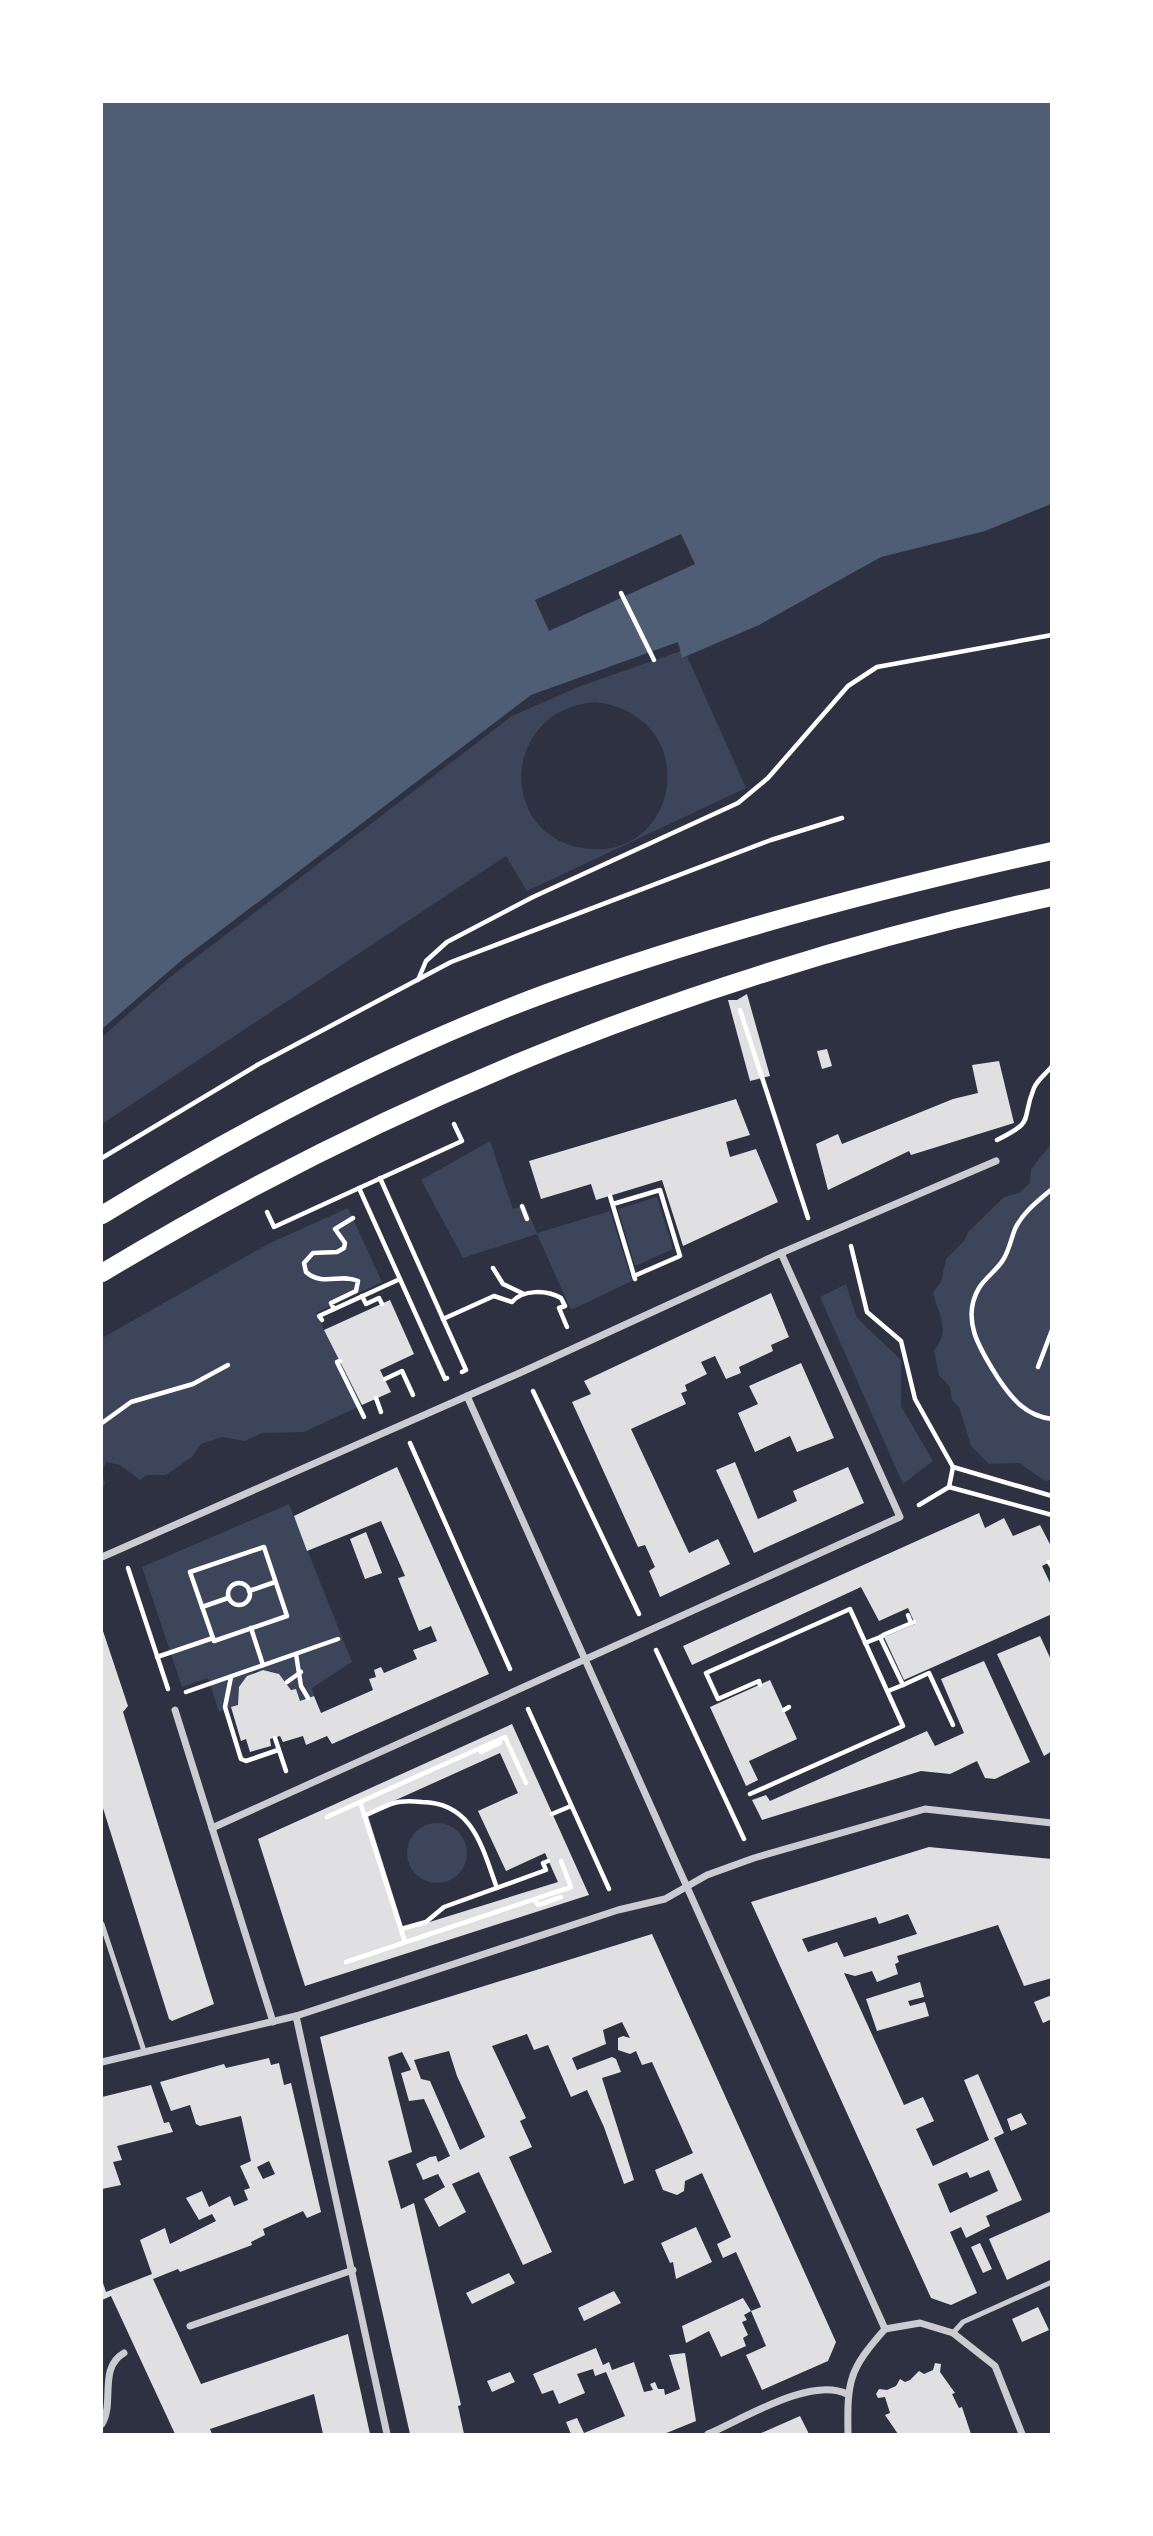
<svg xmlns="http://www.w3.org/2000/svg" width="1153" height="2536" font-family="'Titillium Web',sans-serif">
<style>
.green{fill:#3c4559;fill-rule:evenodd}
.water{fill:#4f5d75}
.pier{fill:#2d3142}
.building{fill:#e0e0e3;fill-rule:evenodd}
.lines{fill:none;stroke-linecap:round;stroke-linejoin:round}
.path{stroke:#fff;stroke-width:4.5}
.service{stroke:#caccd0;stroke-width:5}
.minor{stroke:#caccd0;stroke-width:7}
.primary{stroke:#fff;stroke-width:18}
</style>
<rect width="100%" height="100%" fill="#2d3142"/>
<g class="green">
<path d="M 681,651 L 683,658 L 687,656 L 746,788 L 527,891 L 506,856 L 102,1124 L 102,1037 L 169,978 L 512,716 L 578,687 ZM 595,702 C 702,715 682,855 591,849 C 497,843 498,710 595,702 Z"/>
<polygon points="490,1141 513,1209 525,1205 537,1233 610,1211 632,1281 571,1310 537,1234 463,1258 421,1180"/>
<path d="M 1051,1144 L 1051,1480 L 1045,1481 L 1019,1463 L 989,1464 L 971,1446 L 959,1407 L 952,1400 L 950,1387 L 939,1375 L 934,1350 C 952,1329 937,1314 933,1292 L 941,1282 L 946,1259 L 964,1241 L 968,1232 L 1004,1197 L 1019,1193 L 1030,1183 L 1031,1169 Z"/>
<polygon points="657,1197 673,1249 635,1266 618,1209"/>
<polygon points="348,1208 382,1282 316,1313 362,1405 304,1432 262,1433 245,1441 222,1437 201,1444 192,1457 166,1475 147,1475 140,1480 120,1465 106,1462 102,1472 105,1483 102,1490 102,1338 268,1244"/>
<polygon points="846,1284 857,1318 901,1360 901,1406 933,1461 903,1484 820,1297"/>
<path d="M 289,1504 L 352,1662 L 312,1688 L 314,1696 L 300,1701 L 296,1689 L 291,1690 C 283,1674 272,1668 255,1671 L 239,1687 L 238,1705 L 219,1712 L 208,1678 L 182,1687 L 142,1567 Z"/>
<circle cx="437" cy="1853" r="30"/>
</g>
<polygon class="water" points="102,102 1051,102 1051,504 985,531 881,557 759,625 682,658 678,642 531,695 183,959 102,1029"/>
<polygon class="pier" points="681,534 695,564 549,631 535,600"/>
<g class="building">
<polygon points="747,994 770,1076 750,1081 728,1000 737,1000"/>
<polygon points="827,1049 832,1066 822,1069 817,1051"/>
<polygon points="999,1061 1014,1123 911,1155 909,1151 828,1190 816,1144 838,1134 842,1144 953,1099 978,1093 972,1065"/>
<polygon points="736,1099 750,1135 726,1142 730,1157 756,1149 778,1202 683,1246 662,1180 596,1200 591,1184 541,1199 529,1161"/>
<polygon points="771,1293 789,1337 771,1345 773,1351 739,1367 741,1373 726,1379 715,1356 701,1362 707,1374 685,1385 687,1391 681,1393 686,1404 631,1429 689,1553 718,1539 730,1564 660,1597 649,1571 655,1567 645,1545 638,1547 572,1402 591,1394 584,1381"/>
<polygon points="390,1300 414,1354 380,1370 391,1392 362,1405 324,1330"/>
<polygon points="801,1363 834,1438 797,1452 790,1436 755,1452 738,1413 758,1404 749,1386"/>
<polygon points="735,1462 758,1519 797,1501 793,1491 848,1467 864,1503 754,1553 716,1470"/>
<polygon points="397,1467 489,1674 332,1744 327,1736 306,1745 303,1736 283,1742 280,1736 270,1739 271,1746 250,1752 246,1739 241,1741 231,1707 238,1705 239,1687 247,1676 263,1670 279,1674 291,1690 296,1689 300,1701 314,1696 321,1713 373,1690 369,1679 376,1677 374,1670 381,1667 384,1673 417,1659 413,1650 437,1641 431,1626 419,1631 398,1578 405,1576 381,1521 307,1551 294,1516"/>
<polygon points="979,1513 985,1528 1004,1518 1013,1536 1040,1525 1052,1548 1052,1561 1042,1566 1052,1587 1052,1614 904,1680 884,1637 915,1624 908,1608 879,1621 861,1587 692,1665 683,1646"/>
<polygon points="366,1532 382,1573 365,1579 350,1539"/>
<polygon points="102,1628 128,1706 123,1712 214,2004 172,2021 169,2019 102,1805"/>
<polygon points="1040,1636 1052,1662 1052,1751 1044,1756 997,1654"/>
<polygon points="984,1661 1030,1762 995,1779 985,1778 977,1761 950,1774 921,1771 762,1820 752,1800 766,1795 770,1801 927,1731 935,1746 964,1733 941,1679"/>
<polygon points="770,1680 797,1739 749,1761 758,1780 746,1786 710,1707"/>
<path d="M 512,1724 L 589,1895 L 305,1986 L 258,1839 ZM 500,1753 L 518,1793 L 478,1811 L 506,1871 L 545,1853 L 558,1882 L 404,1930 L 367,1813 Z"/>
<path d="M 929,1847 L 1052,1859 L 1052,1978 L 1024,1986 L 998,1925 L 897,1956 L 899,1962 L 895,1964 L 898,1974 L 877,1982 L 872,1971 L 855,1976 L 844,1973 L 904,2105 L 923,2097 L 934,2121 L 916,2129 L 933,2166 L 989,2140 L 964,2080 L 978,2074 L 1004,2133 L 994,2138 L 1022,2200 L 986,2216 L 990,2226 L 966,2238 L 961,2227 L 950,2232 L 977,2293 L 951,2305 L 931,2298 L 751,1902 ZM 908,1914 L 917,1934 L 844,1957 L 837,1942 L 808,1952 L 802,1939 L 876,1917 L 879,1924 ZM 989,2170 L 998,2191 L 950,2213 L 938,2184 L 967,2172 L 970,2178 Z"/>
<path d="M 652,1934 L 836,2342 L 828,2361 L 762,2390 L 746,2355 L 766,2346 L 751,2311 L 761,2307 L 736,2252 L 723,2258 L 717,2244 L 731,2237 L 702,2173 L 685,2181 L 684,2191 L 677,2195 L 663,2190 L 655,2170 L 693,2153 L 652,2062 L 642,2065 L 636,2051 L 630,2054 L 618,2050 L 618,2038 L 623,2036 L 630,2038 L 622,2022 L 603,2030 L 606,2044 L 572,2058 L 577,2070 L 612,2057 L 616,2059 L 621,2072 L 602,2078 L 634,2180 L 624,2184 L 604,2127 L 587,2090 L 571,2097 L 548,2045 L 534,2050 L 527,2034 L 492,2046 L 526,2118 L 520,2121 L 532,2147 L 509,2157 L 552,2252 L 523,2265 L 479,2172 L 452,2184 L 466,2212 L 439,2227 L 424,2199 L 445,2187 L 438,2174 L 423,2180 L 416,2164 L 430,2157 L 436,2156 L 438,2162 L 450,2156 L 424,2099 L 409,2101 L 401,2073 L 411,2070 L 402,2052 L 388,2057 L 412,2152 L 388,2161 L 401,2209 L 414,2203 L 461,2405 L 458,2406 L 464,2434 L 410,2434 L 320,2037 ZM 449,2051 L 457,2076 L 485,2137 L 460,2150 L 430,2081 L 421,2079 L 414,2060 Z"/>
<polygon points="920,1982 924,1997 908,2001 910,2006 925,2002 929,2016 877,2031 866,1999"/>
<polygon points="1052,1995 1052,2019 1043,2023 1034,2002"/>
<path d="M 269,2058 L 271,2065 L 279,2063 L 284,2085 L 291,2083 L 321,2212 L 307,2218 L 303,2211 L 263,2229 L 265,2235 L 251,2242 L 252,2245 L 180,2272 L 178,2269 L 153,2279 L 201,2384 L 348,2334 L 370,2434 L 323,2434 L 314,2394 L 210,2429 L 212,2434 L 175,2434 L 111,2296 L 102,2300 L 102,2280 L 106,2292 L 152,2274 L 140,2240 L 165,2228 L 170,2244 L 216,2221 L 212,2214 L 199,2220 L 186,2198 L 202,2191 L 209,2207 L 230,2196 L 234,2206 L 248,2200 L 244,2190 L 250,2188 L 240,2166 L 251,2161 L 241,2116 L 200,2126 L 196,2124 L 190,2105 L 171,2111 L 160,2082 L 224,2064 L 226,2068 ZM 269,2161 L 275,2174 L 263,2179 L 257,2167 Z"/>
<polygon points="151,2085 164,2123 169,2122 173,2132 117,2146 122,2160 113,2162 121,2185 102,2189 102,2097"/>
<polygon points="1021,2113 1027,2124 1011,2131 1007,2119"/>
<polygon points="1052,2211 1052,2259 1007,2280 989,2239"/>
<polygon points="696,2227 712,2262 676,2279 673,2262 670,2263 661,2243"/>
<polygon points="980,2243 992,2269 983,2273 971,2247"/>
<polygon points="509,2273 515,2283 472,2304 466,2293"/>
<polygon points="614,2291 621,2303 584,2321 578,2308"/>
<polygon points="743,2298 751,2311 744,2315 747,2320 742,2322 748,2335 743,2338 746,2346 721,2357 709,2331 686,2343 682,2326"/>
<polygon points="1038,2307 1049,2330 1022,2342 1012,2319"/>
<polygon points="596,2348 603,2365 609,2362 612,2370 634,2362 644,2392 653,2390 650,2384 655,2382 658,2389 664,2389 665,2395 680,2389 669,2355 685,2353 696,2421 664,2434 571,2434 566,2422 577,2418 584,2433 625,2416 606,2372 595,2376 593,2369 577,2374 585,2393 559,2404 553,2390 542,2394 533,2374"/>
<polygon points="935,2363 941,2364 940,2372 955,2393 952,2394 959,2408 962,2407 971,2434 898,2434 885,2415 890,2413 885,2397 878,2398 876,2394 879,2389 887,2390 896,2386 900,2379 905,2382 910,2380 919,2371 924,2374 933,2370"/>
<polygon points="510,2372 515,2382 492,2392 487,2381"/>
<polygon points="800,2416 809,2434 759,2434"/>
</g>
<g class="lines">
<g class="path">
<polyline points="621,593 654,660"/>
<polyline points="418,980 426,961 447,942 533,897 738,803 768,778 848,686 877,667 1052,635"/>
<polyline points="740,1010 808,1218"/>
<path d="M 997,1140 C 1037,1120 1020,1122 1034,1088 C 1037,1080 1046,1074 1052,1066"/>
<polyline points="102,1158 259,1064 451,962 771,840 842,818"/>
<polyline points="380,1178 466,1370 462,1372"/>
<polyline points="359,1188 445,1379 447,1378"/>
<path d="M 1052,1189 C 1038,1201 1023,1212 1015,1229 C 1011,1239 1009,1251 1003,1260 C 997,1270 985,1278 979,1288 C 960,1320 981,1351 998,1378 C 1012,1399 1026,1416 1052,1419"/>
<polyline points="610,1196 635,1279"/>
<polyline points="613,1204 660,1190 680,1256 634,1276"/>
<polyline points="522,1206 527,1219"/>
<polyline points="267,1212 274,1227 462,1141 454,1124"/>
<polyline points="851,1246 867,1312 901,1341 915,1399 953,1467 949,1487 919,1505"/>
<polyline points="493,1268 503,1284 524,1294"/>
<polyline points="362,1296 366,1304 379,1298 382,1304"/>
<path d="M 334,1309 L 331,1303 L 356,1291 L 358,1281 C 341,1273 323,1287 306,1272 L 304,1263 L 313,1253 L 337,1252 L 344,1248 L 345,1243 L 335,1229 L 353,1218"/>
<path d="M 443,1319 L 494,1296 L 512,1302 C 523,1289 547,1290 561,1298 L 565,1306 L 559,1308 L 567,1327"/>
<polyline points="322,1320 319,1316 400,1279"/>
<polyline points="340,1361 337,1362 364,1417"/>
<polyline points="1038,1367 1052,1330"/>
<polyline points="385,1379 402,1371 413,1395"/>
<polyline points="533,1391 639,1614"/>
<polyline points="376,1398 381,1412"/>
<polyline points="102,1423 131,1402 193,1384 228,1365"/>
<polyline points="410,1443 510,1669"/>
<polyline points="953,1467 1052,1496"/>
<polyline points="949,1487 1052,1515"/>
<polygon points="264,1547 287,1616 214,1641 190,1572"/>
<polyline points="1049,1562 1052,1567"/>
<polyline points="128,1568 168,1689"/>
<circle cx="239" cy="1594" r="11"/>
<polyline points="249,1591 275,1582"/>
<polyline points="202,1607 228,1598"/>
<polyline points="908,1615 911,1623"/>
<polyline points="251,1628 263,1665"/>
<polyline points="883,1635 914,1622"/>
<polyline points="865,1643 883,1636 880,1637 903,1685 888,1691"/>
<polyline points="656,1650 744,1839"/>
<polyline points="296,1654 301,1686 308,1698"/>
<polyline points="157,1657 213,1638"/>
<polyline points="231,1677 225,1707 241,1759 246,1761 278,1750"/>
<polyline points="287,1682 301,1672"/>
<polyline points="903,1685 929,1673 953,1725"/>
<polyline points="186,1692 338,1639"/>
<polyline points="528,1709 609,1889"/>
<polyline points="784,1710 789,1707"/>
<polyline points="275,1738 286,1771"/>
<polyline points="479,1749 481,1752 500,1743"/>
<polyline points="750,1794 903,1726 850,1609 706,1673 718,1699 759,1681 760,1685"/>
<polyline points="360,1802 505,1737 526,1783"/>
<polyline points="552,1814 571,1806"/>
<path d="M 364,1816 C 374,1812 384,1806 394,1803 C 403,1800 413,1801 422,1802 C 473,1803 482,1847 497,1888"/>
<polyline points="327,1817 360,1802 405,1942"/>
<polyline points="535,1900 538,1905 561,1897"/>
<polyline points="401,1929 426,1922 444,1907 546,1870 543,1863 548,1861"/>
<polyline points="346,1962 571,1887 561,1861"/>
</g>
<g class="service">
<polyline points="102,1924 144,2051"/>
<polyline points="953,2333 963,2322 1052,2282"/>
</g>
<g class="minor">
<polyline points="467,1396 885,2329"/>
<polyline points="102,1557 524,1371 781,1253 996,1161"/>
<polyline points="175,1710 273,2022"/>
<polyline points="212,1828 900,1517 781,1253"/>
<polyline points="296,2016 387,2434"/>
<polyline points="102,2062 296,2016 618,1910 665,1899 707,1875 754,1858 925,1809 1052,1823"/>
<polyline points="190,2326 353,2270"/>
<polyline points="885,2329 920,2323 953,2333 995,2366 1022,2434"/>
<path d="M 102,2424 C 115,2402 98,2368 124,2353"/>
<path d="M 708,2434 C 743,2419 811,2376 847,2394"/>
<path d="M 848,2434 C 847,2380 849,2370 885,2329"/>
</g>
<g class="primary">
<path d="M 102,1215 C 240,1131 395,1049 547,993 C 713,933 880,889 1052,851"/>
<path d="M 102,1273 C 403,1092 708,972 1052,897"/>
</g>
</g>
<rect width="1153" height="2536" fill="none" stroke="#ffffff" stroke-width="206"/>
</svg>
